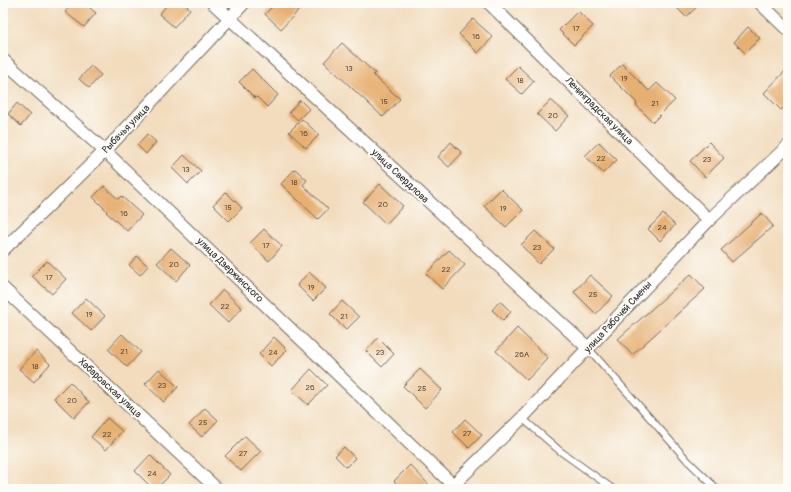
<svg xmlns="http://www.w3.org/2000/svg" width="791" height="492" font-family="Pangolin,sans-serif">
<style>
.building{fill:#e7b073}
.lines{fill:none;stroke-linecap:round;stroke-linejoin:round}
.lane-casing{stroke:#71695e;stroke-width:8}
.street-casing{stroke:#71695e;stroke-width:14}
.lane{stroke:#fff;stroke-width:6}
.street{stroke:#fff;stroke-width:12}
.labels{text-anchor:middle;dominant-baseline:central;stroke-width:4;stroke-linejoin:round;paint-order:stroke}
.number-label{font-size:8px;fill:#5a4c3d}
.street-label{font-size:10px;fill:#2b2b2b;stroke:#fdfcf7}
</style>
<rect width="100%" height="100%" fill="#fdfcf7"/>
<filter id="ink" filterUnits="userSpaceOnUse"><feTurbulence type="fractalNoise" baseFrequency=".025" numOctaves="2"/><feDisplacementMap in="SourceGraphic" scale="8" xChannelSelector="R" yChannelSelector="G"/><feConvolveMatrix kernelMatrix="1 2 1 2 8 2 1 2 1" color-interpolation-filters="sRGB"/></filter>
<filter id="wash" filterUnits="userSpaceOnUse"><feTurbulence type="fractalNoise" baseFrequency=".012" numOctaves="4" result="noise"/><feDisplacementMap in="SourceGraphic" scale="16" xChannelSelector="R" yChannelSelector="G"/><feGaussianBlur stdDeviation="0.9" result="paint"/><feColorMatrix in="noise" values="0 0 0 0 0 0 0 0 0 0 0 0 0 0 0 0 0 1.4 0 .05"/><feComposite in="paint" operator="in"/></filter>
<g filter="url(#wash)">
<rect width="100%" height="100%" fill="#f2dcbd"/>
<g id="blocks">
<g class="building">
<polygon points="72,3 84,3 96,13 84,27 65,12"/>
<polygon points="169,3 184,3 190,9 174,27 159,14"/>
<polygon points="276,3 293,3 300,9 281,29 265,14"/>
<polygon points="672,3 701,3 686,17"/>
<polygon points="578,11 593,26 574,45 559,30"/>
<polygon points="473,19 493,37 478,53 459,34"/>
<polygon points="748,27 760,38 745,53 734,42"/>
<polygon points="342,43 375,73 373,75 400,99 383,117 324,62"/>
<polygon points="622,64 649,91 657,83 675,100 653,122 636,105 637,103 610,76"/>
<polygon points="91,66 101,75 89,88 79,79"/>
<polygon points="518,66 534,81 522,94 505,79"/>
<polygon points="788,68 788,103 781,110 764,93"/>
<polygon points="252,69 278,95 267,107 257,97 255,98 239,82"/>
<polygon points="300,100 309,109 298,120 289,112"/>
<polygon points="551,100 569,116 555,131 537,114"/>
<polygon points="17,103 30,115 21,126 8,114"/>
<polygon points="302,119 319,135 306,148 289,132"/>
<polygon points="147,134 156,142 146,154 137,145"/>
<polygon points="451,142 462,153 449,167 438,157"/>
<polygon points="599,142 617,160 603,173 585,156"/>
<polygon points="709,142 724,158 705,177 690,161"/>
<polygon points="184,155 201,171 188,184 172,168"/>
<polygon points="295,169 307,180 303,185 328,209 318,219 281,184"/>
<polygon points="380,184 403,206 386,224 363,202"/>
<polygon points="104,186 118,199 121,196 142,215 127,231 106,212 107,211 93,197"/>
<polygon points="501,189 523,210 506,227 484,206"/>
<polygon points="226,192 242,208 229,221 213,205"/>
<polygon points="762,213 773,226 732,262 721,250"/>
<polygon points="663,214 675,225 660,241 648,229"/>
<polygon points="264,229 282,246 269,261 250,243"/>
<polygon points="535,231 554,249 539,264 521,245"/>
<polygon points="171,248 190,265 176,281 157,263"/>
<polygon points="449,250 465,265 442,289 426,274"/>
<polygon points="137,256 148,266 140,275 129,265"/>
<polygon points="47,261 66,279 52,294 32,276"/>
<polygon points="309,272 326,288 313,301 297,285"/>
<polygon points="691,274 705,289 632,355 618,339"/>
<polygon points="590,275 613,296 596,314 574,292"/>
<polygon points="223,290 242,308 228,323 209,305"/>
<polygon points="86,298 105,316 91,331 72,313"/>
<polygon points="342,301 359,317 346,330 330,314"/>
<polygon points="500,301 511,312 503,320 492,310"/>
<polygon points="517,328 548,358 527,380 496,351"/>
<polygon points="122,334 141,352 127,367 108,349"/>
<polygon points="274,337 287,350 271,366 259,354"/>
<polygon points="378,338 394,354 382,367 366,351"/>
<polygon points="36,351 50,364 34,382 19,369"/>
<polygon points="159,369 178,387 164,402 145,384"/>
<polygon points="311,369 327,385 308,405 292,390"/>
<polygon points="420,369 442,390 425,408 403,386"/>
<polygon points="70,382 89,402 74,418 54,398"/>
<polygon points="205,408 218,420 202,437 189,425"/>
<polygon points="107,418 122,431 106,450 91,437"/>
<polygon points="465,419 482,435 469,448 453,432"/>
<polygon points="245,436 261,451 241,471 225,456"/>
<polygon points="344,447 355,458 346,467 335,456"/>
<polygon points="150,455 170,475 156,489 153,489 135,471"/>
<polygon points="410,465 433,489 402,489 394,481"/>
</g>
</g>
</g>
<g filter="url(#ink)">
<use href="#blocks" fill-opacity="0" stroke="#71695e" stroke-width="1"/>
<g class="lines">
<g class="lane-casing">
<g id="lane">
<polyline points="588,348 688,461 717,489"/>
<polyline points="522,418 560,451 613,489"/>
</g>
</g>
<g class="street-casing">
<g id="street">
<polyline points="213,3 588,348"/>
<polyline points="489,3 709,220"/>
<polyline points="760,3 788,30"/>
<polyline points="3,60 105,151 453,485"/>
<polyline points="3,250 105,151 244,3"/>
<polyline points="3,288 217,489"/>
<polyline points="449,489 522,418 709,220 788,146"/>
</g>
</g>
<use href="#lane" class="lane"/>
<use href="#street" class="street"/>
</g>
</g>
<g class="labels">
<g class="number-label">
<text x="576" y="28">17</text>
<text x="476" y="36">16</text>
<text x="349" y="68">13</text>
<text x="624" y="78">19</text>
<text x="520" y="80">18</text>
<text x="384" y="101">15</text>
<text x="655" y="103">21</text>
<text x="553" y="115">20</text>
<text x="304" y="133">16</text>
<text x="601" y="158">22</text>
<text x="707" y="159">23</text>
<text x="186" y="169">13</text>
<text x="294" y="182">18</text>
<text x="383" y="204">20</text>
<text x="228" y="207">15</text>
<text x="503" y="208">19</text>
<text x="124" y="213">16</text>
<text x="662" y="227">24</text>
<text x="266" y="245">17</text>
<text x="537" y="247">23</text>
<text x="174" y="264">20</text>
<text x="446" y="269">22</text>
<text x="49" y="277">17</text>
<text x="311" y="287">19</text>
<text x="593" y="294">25</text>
<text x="225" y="306">22</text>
<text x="89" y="314">19</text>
<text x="344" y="316">21</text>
<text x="124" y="351">21</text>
<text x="273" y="352">24</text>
<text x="380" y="352">23</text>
<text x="522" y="354">26А</text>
<text x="35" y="366">18</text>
<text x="162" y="385">23</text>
<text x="310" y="387">26</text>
<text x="422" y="388">25</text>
<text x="72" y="400">20</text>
<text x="203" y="422">25</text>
<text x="467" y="433">27</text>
<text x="107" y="434">22</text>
<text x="243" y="453">27</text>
<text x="152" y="473">24</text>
</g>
<g class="street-label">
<text transform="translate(599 111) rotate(45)">Ленинградская улица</text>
<text transform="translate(126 129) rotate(-46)">Рыбачья улица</text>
<text transform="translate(400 176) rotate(43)">улица Свердлова</text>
<text transform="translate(230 270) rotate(44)">улица Дзержинского</text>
<text transform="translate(618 317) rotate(-47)">улица Рабочей Смены</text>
<text transform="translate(110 388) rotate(43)">Хабаровская улица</text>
</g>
</g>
<rect width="791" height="492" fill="none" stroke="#fdfcf7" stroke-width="16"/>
</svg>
